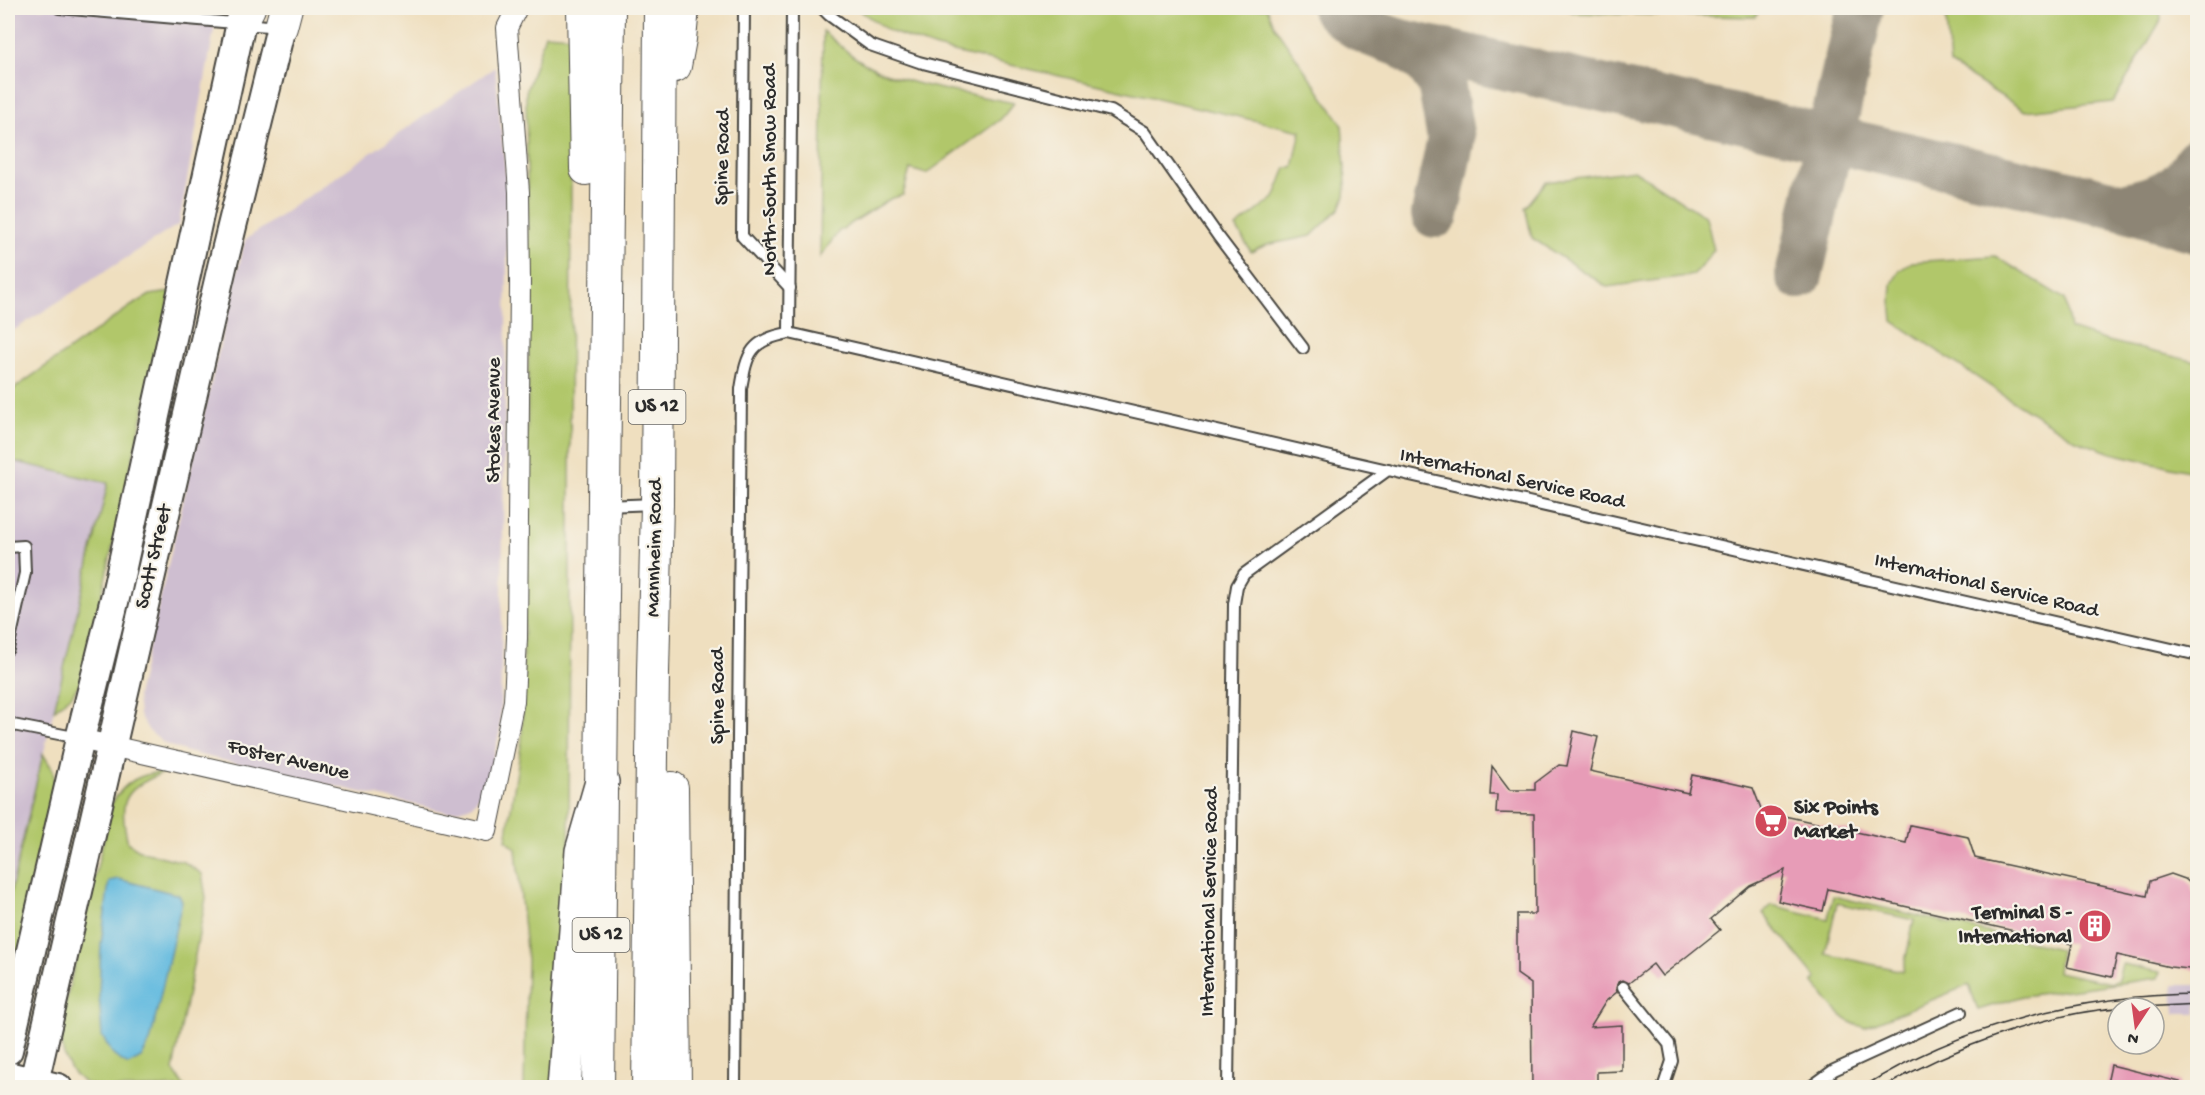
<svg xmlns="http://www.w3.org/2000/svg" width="2205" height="1095" font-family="'Gochi Hand',sans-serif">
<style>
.industrial{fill:#cebed0}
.green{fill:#b1c76b;stroke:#6e794b;stroke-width:1.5;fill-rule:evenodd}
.water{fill:#62badf;stroke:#467285;stroke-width:1.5}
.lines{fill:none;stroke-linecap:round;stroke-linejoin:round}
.taxiway{stroke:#8d8575;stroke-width:48}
.building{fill:#e79cb7}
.lane-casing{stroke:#484641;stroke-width:14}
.street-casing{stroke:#484641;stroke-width:22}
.secondary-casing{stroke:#484641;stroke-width:32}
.primary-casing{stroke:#484641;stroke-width:34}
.highway-casing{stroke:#484641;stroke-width:36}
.path{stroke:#484641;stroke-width:3;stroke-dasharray:4.5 4.5;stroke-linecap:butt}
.lane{stroke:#fff;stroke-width:10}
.street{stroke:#fff;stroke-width:20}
.secondary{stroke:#fff;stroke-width:28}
.primary{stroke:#fff;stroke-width:32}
.highway{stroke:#fff;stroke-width:33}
.tram{stroke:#2b2b2b;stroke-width:1.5}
.labels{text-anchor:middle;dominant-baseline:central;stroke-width:4.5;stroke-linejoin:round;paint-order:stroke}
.shield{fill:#f7f3e8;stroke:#686764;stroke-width:1.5}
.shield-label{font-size:20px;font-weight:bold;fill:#2b2b2b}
.street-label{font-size:21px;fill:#2b2b2b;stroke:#f7f3e8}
.poi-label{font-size:21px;font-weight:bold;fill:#2b2b2b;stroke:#f7f3e8;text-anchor:start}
</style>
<rect width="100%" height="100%" fill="#f7f3e8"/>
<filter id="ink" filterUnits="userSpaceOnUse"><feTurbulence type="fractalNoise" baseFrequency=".0167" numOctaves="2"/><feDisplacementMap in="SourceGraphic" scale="12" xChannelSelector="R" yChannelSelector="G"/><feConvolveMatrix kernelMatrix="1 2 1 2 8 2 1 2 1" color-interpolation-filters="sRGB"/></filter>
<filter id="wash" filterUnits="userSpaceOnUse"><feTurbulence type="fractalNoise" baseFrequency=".008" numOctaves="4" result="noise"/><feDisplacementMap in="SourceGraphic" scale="24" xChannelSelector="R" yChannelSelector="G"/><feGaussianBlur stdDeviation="1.35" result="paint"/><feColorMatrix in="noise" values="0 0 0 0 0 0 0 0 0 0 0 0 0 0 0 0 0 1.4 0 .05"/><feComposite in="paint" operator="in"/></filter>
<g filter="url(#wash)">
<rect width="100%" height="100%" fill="#efdfbf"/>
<g class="industrial">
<polygon points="8,8 218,8 179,224 8,334"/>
<polygon points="495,67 508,197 500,730 486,789 471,806 463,809 447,812 187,752 165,744 149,731 139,715 137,696 245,240"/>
<polygon points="8,460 108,482 8,903"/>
<polygon points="2173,985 2197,985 2197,1014 2175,1014"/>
</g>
<g class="green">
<polygon points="856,8 1267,8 1275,27 1342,124 1346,184 1345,196 1340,208 1311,236 1266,245 1251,252 1236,227 1274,198 1286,168 1293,168 1301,131 936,48 889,31"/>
<polygon points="1564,8 1761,8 1755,17 1575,13"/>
<polygon points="1945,8 2160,8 2161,20 2113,102 2025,111 1950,64"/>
<path d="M 823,31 C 834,40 846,52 859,60 C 899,86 967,93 1014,103 L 1001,119 L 926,174 L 910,169 L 903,195 L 890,199 L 839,231 L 820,257 Z"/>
<polygon points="545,34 574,36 571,153 569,881 554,1087 524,1087 527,960 516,849 506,840 522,739 529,315 526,92"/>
<polygon points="1634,170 1706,217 1714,250 1694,275 1607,287 1532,238 1525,208 1546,182"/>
<polygon points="1995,256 2065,299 2070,329 2104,340 2197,362 2197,473 2111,453 2076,440 2008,398 1893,321 1891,300 1892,284 1899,271 1912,262"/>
<polygon points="171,292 82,680 72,695 54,710 108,483 8,460 8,393 131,306 150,295"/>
<polygon points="43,754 53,770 56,794 8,1000 8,903"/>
<path d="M 167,771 C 125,789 117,797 128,843 L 143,852 L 184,862 L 202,874 L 206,898 L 173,1070 L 185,1087 C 161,1087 100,1093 82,1081 C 66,1070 61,1048 59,1031 L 112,803 C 126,780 140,774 167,771 Z"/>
<path d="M 1833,896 L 2060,949 L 2057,972 L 2111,983 L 2118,980 L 2122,964 L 2160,972 L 2158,978 L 2023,996 L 1978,1010 L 1969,985 L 1865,1027 C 1841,1024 1827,999 1813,982 L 1817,979 L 1763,913 L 1772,905 L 1828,919 ZM 1837,903 L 1914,920 L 1903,971 L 1825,954 Z"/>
</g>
<polygon class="water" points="118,879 179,895 182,901 150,1042 141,1058 128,1065 114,1056 102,1036 99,994 101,944 109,881"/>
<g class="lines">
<g class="taxiway">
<path d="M 1335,8 C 1353,27 1376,36 1401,43 L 1906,156 L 2124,207 L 2198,229"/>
<polyline points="1401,43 1428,63 1441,82 1451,139 1435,214"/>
<path d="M 2124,207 C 2155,200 2182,193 2198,161"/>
<polyline points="1799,275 1860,8"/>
</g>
</g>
<g id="blocks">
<g class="building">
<polygon points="1574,731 1598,737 1590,771 1688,793 1692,775 1727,782 1753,788 1762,811 1906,843 1910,825 1968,837 1975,858 2147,896 2150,881 2171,874 2185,879 2191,884 2193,892 2198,893 2198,970 2170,967 2117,955 2112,977 2067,967 2072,944 1828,889 1823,911 1778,901 1785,870 1750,886 1711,919 1720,930 1662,976 1653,964 1629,983 1622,980 1618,982 1616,988 1617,992 1606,1001 1590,1027 1622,1025 1622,1071 1597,1072 1597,1088 1532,1088 1531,984 1517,974 1517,914 1535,914 1534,814 1496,813 1497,795 1490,795 1492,766 1510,790 1535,790 1535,783 1559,765 1567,766"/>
<polygon points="2111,1065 2180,1082 2179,1088 2106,1088"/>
</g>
</g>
</g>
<g filter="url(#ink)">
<use href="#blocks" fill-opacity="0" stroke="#484641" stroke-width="1.5"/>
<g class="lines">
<g class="lane-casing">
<g id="lane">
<polyline points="59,8 280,27"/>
<polyline points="744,8 742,236 790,288"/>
<polyline points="822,8 829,15 870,45 919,62 1111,111 1145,132 1218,236 1303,348"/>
<polyline points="789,333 792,8"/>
<polyline points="606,506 654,504"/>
<polyline points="8,547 24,546 25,573 8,649"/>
<polyline points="8,724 79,738"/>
<polyline points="1623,987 1669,1044 1672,1061 1663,1088"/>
<path d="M 735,1088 L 741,389 C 747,352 751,340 789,333 L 1388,470"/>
<polyline points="1228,1088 1234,604 1237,586 1244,574 1388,470 2198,655"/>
<polyline points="1809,1088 1834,1070 1961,1012"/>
</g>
</g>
<g class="street-casing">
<polyline id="street" points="80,739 487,831 514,701 517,638 520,282 519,192 507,28 516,10"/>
</g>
<g class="secondary-casing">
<g id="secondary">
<polyline points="8,1050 80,739 116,594 241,23"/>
<polyline points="8,1076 58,1088"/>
<polyline points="30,1088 34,1082 222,267 281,27"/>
</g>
</g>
<g class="primary-casing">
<g id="primary">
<polyline points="583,8 586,169"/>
<polyline points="241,23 249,8"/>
<polyline points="281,27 286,8"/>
<polyline points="675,66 680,39 683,8"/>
<polyline points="672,788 675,1088"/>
<polyline points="598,1088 609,8"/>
<polyline points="648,1088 653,673 657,504 660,8"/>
</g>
</g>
<g class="highway-casing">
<polyline id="highway" points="564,1088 582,851 602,782"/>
</g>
<polyline class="path" points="402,8 477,12 496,11"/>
<use href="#lane" class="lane"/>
<use href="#street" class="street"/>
<use href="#secondary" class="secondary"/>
<use href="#primary" class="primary"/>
<use href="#highway" class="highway"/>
<g class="tram">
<polyline points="2124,1008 2198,1004"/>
<path d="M 1861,1088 C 1962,1025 2079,995 2198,994"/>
<path d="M 1882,1088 C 1946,1051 2043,1013 2118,1008"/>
</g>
</g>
</g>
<defs>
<g id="supermarket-disc" transform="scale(1.725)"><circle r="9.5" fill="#d1495b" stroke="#f7f3e8"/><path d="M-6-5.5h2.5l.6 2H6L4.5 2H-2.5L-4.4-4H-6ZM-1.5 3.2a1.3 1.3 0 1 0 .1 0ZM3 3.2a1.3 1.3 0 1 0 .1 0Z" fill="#fff"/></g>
<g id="building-disc" transform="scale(1.725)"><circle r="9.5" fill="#d1495b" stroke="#f7f3e8"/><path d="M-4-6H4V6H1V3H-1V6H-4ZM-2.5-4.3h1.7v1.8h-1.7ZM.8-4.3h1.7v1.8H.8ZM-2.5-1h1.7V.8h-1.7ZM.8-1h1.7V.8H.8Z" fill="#fff"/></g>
</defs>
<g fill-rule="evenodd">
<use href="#supermarket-disc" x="1771" y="821"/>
<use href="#building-disc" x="2095" y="926"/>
</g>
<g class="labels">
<g class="shield">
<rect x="628.5" y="390" width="57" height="34" rx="4.5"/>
<rect x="572.5" y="918" width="57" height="34" rx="4.5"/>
</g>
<g class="shield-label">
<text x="657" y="407">US 12</text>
<text x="601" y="935">US 12</text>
</g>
<g class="street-label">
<text transform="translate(724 157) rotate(-89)">Spine Road</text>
<text transform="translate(771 170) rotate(-90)">North-South Snow Road</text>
<text transform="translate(495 420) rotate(-90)">Stokes Avenue</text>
<text transform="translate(1512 480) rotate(12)">International Service Road</text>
<text transform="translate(656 548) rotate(-89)">Mannheim Road</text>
<text transform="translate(155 557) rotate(-77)">Scott Street</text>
<text transform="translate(1986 587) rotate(13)">International Service Road</text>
<text transform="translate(719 696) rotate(-90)">Spine Road</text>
<text transform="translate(288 761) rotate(13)">Foster Avenue</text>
<text transform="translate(1211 902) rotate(-89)">International Service Road</text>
</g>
<g class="poi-label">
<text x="1794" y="809">Six Points<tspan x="1794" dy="24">Market</tspan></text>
<text x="2072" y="914" text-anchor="end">Terminal 5 -<tspan x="2072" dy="24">International</tspan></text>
</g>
</g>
<rect width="2205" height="1095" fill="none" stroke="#f7f3e8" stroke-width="30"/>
<g transform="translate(2136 1026) rotate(193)"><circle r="28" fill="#f7f3e8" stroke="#a5a39c" stroke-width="1.5"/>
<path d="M0-4.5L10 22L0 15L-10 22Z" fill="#d1495b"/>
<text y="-9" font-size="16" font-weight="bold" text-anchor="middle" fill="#2b2b2b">N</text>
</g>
</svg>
